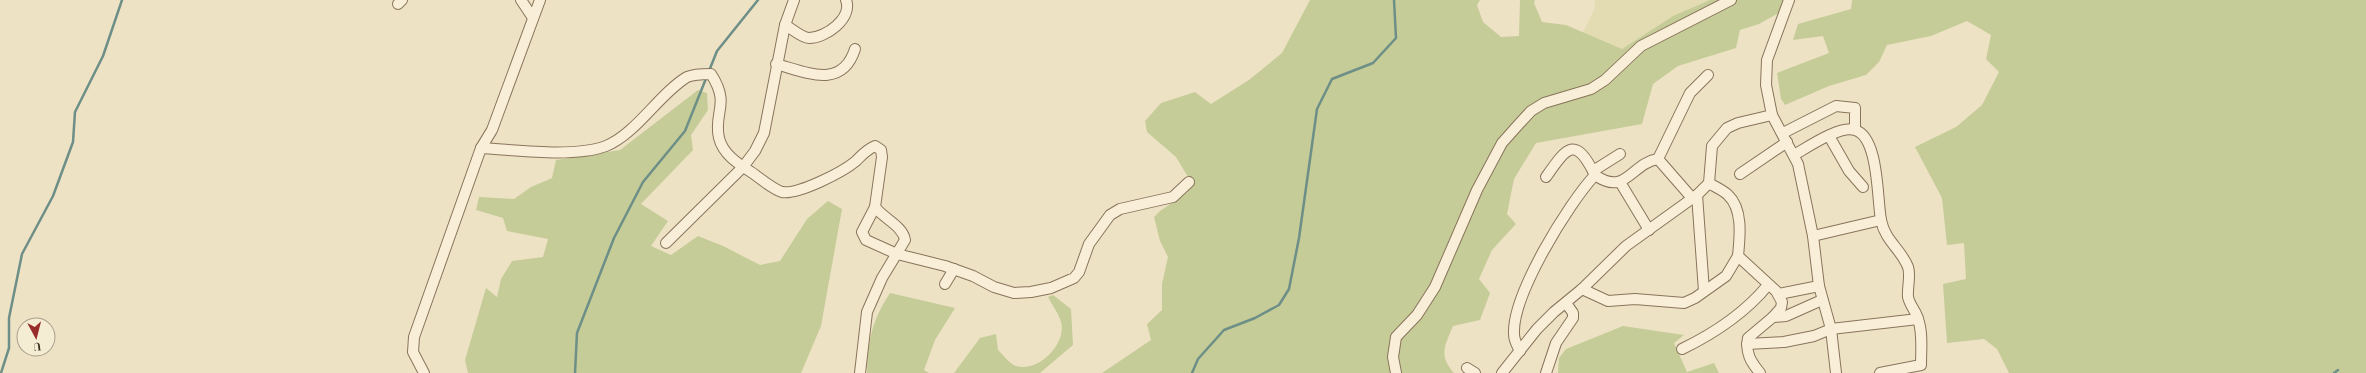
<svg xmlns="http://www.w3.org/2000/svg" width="2366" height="373" font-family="'Playfair Display',serif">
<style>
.farmland{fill:#e3dcb2}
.green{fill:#c5cc98}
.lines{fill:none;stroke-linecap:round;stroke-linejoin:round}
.stream{stroke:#6d8f87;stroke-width:2.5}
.minor-casing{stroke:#88745b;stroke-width:12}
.minor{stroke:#f9efd8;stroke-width:10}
</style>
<rect width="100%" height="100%" fill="#eee2c5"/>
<polygon class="farmland" points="1595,0 1710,0 1673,16 1622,49 1582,34 1594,10"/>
<g class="green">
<path d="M 1310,0 L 1480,0 L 1477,5 L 1483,22 L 1501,37 L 1519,36 L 1520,0 L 1535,0 L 1534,3 L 1542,22 L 1566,25 L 1622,49 L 1673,16 L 1710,0 L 1783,0 L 1782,11 L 1759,24 L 1740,30 L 1736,48 L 1678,66 L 1653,84 L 1642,124 L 1536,143 L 1514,179 L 1507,214 L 1516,224 L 1492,250 L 1479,279 L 1490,293 L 1480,320 L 1453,326 C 1445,346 1438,355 1454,373 L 1102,373 L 1151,340 L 1147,324 L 1162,310 L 1162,284 L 1168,257 L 1160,241 L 1154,217 L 1160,211 L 1188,192 L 1188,177 L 1176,157 L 1147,132 L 1145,121 L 1161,103 L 1195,92 L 1211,104 L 1249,80 L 1282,53 Z"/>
<polygon points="1852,0 2366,0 2366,373 2009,373 1997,349 1984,339 1947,343 1943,284 1966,279 1964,243 1947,245 1942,198 1915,147 1956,127 1982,105 1999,72 1986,59 1991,35 1967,21 1931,36 1887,45 1879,62 1866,75 1829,86 1785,105 1781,99 1777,73 1829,53 1823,36 1793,40 1798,24 1851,9"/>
<polygon points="698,90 707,93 708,110 691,135 693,150 641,204 668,221 651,246 671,255 698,236 723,246 760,265 780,261 807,219 828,201 842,209 821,326 801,373 468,373 465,360 486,288 497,297 501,279 512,261 543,257 548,239 507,231 503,218 476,210 479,197 514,199 531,187 552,178 556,160 620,150"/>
<path d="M 890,293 L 955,308 L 935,340 L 924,370 L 929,373 L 867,373 C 868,339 872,321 890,293 Z"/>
<path d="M 1053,295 L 1071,309 L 1073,345 L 1040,373 L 954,373 L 980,338 L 996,334 L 998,350 C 1003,355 1010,364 1016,366 C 1038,373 1067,344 1061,322 C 1059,314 1052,305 1048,297 Z"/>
<polygon points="1623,326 1684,335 1674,343 1687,372 1714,363 1719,373 1558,373 1559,358 1566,349"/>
</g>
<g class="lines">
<g class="stream">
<polyline points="709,71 717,51 758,0"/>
<polyline points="1,373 9,348 9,318 22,254 53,196 73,142 75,112 103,56 122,0"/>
<polyline points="575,373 577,333 614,238 643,182 685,131 707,76"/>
<polyline points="1192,373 1198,359 1224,330 1255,318 1279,305 1289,289 1299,238 1317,109 1332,79 1373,63 1396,38 1394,0"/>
<polyline points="2334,373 2338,370"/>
</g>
<g class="minor-casing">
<g id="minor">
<polyline points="521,0 533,18"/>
<polyline points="1789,0 1767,60 1766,85 1772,115 1798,164 1813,236 1819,286 1831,329 1836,373"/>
<polyline points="398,4 402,0"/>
<path d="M 785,25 C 791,28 802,38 809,38 C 826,38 853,18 846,0"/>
<path d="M 776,64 C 806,72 842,90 855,49"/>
<polyline points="1783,133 1836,106 1855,108 1855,129"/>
<polyline points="1829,136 1849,171 1863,187"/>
<path d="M 481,148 C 515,150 574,158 606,146 C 636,134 659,94 687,77 C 694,74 704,74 711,74 C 731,105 713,112 719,138 C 723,154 737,163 751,172 C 760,178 772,189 782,192 C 798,195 843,172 856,161 C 862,155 866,150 875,146 L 881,150 L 882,157 L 875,207 C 884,219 903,226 905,240 L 882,278 L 867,312 L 860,373"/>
<path d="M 1794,155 C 1808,147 1840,125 1855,130 C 1879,137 1877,199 1881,220 C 1885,241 1901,249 1908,267 C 1911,276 1907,288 1908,297 C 1910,306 1916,311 1918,319 C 1923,333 1921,350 1921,365 L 1880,373"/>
<polyline points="1658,159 1690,93 1708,75"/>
<polyline points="1593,171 1620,154"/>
<polyline points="1740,174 1787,142"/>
<path d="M 1546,177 C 1567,147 1575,135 1595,175"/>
<polyline points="1620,182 1649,230"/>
<path d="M 1709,183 C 1715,187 1723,190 1728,195 C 1743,209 1740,236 1738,256 L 1776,291 L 1782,302 L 1781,308 L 1773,317 L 1748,338 C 1745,353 1751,362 1760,373"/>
<polyline points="1697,195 1704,291"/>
<polyline points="875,207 862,232 866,240 897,254 945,266 973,276 994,287 1014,293 1031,292 1051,288 1074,278 1079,272 1089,244 1110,215 1120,209 1173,197 1189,182"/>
<polyline points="1813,236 1881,220"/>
<polyline points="666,243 743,167 755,151 764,133 785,25 794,0"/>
<polyline points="945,284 954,269"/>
<polyline points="1582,289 1608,301 1635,299 1684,303 1695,298 1726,276 1738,256"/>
<polyline points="1779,294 1819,286"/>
<polyline points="1773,317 1786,316 1822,300"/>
<polyline points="1747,344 1784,342 1814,336 1831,329 1918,319"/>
<path d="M 1682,349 C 1715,333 1745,313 1768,285"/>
<path d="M 1520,351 C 1517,345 1514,341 1514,334 C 1512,295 1568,204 1595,175 C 1626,197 1631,163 1658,159 L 1692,198"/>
<polyline points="1467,368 1475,373"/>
<polyline points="424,373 413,352 414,337 481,148 492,130 540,0"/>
<polyline points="1396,373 1393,357 1396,337 1417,315 1435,287 1477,190 1502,143 1519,124 1531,111 1544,103 1591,89 1605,80 1641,46 1731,0"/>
<polyline points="1502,373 1537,329 1554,312 1582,289 1626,246 1697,195 1709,183 1712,146 1727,128 1738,123 1772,115"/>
<polyline points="1546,373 1556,343 1573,318 1573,313 1566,303"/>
</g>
</g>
<use href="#minor" class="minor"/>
</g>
<g transform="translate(36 337) rotate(173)"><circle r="19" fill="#f5ecd4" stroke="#aa9f8c"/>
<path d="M0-3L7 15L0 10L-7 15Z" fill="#972c2b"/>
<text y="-6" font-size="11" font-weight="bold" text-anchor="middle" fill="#392c1f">U</text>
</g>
</svg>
